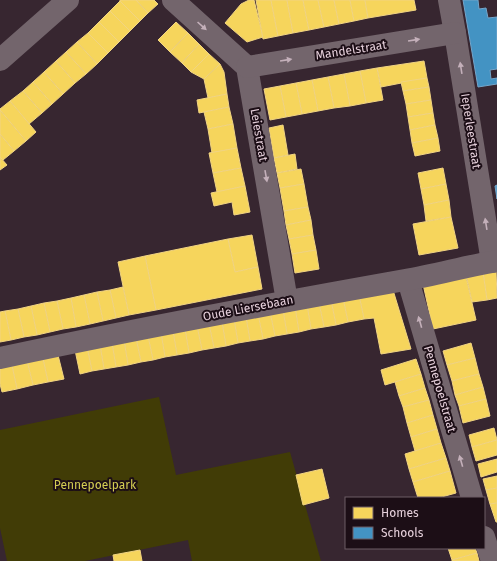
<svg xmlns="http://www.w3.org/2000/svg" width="497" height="561" font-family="'Fira Sans',sans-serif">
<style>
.green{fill:#413c06}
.homes{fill:#f6d55c;stroke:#f1d482}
.schools{fill:#4393c3;stroke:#74a5ca}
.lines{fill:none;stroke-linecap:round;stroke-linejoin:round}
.minor{stroke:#73656c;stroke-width:22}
.secondary{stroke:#73656c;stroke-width:22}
.oneway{fill:#c4b0ba}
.labels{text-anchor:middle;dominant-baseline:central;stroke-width:4;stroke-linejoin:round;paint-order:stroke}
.street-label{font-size:12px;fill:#e6d0db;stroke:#1c0e16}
.park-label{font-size:12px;fill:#d4cd52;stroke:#1c0e16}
</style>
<rect width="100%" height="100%" fill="#372630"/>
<polygon class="green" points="159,397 176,475 290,452 321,561 192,561 188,540 85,561 7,561 0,528 0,430"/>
<g class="homes">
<polygon points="120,0 136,0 148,13 140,21 120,1"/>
<polygon points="136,0 154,0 158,4 148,13"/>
<polygon points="249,0 254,0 263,37 247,42 225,23 241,4"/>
<polygon points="256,0 271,0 278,36 263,39"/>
<polygon points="271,0 287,0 293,33 278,36"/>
<polygon points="287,0 303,0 309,30 293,33"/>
<polygon points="303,0 318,0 324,27 309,30"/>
<polygon points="318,0 334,0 339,24 324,27"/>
<polygon points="334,0 350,0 354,21 339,24"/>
<polygon points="350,0 365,0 368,18 354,21"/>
<polygon points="365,0 414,0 416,10 368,18"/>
<polygon points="120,1 140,21 130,31 110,11"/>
<polygon points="110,11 130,31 119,42 99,22"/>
<polygon points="99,22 119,42 108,53 88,33"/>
<polygon points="176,22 188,33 170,52 158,40"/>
<polygon points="88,33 108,53 97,64 77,42"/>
<polygon points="188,33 199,44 182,63 170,52"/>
<polygon points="77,42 97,64 86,74 66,52"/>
<polygon points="199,44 209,54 191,72 182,63"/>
<polygon points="66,52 86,74 75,83 56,61"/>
<polygon points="209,54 220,64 204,79 191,72"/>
<polygon points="56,61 75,83 63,94 44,72"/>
<polygon points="424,61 427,78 381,87 377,68"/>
<polygon points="220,64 224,72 227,94 208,98 204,79"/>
<polygon points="377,68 383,100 366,103 360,71"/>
<polygon points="360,71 366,103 350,106 344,74"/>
<polygon points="44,72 63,94 52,104 33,82"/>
<polygon points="344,74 350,106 334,108 328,77"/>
<polygon points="328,77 334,108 318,111 312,80"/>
<polygon points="427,78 429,87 403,91 401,82"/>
<polygon points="312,80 318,111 302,114 296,83"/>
<polygon points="33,82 52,104 42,113 23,91"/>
<polygon points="296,83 302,114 286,117 280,86"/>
<polygon points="280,86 286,117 270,120 264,89"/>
<polygon points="429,87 431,100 406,104 403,91"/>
<polygon points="23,91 42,113 29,124 10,101"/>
<polygon points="227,94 229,107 199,113 197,100"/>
<polygon points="431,100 433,113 408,117 406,104"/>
<polygon points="10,101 36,132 26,141 0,110 0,109"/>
<polygon points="229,107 233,124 208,129 204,112"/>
<polygon points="0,110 26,141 14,151 0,134"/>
<polygon points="433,113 435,125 410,130 408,117"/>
<polygon points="233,124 237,148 212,153 208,129"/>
<polygon points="283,125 288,155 274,158 269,128"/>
<polygon points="435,125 438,138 412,143 410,130"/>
<polygon points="0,134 14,151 3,160 0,157"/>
<polygon points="438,138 440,151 415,156 412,143"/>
<polygon points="237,148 241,168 213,173 209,153"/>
<polygon points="295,154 297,169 277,173 274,158"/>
<polygon points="0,157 7,165 0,170"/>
<polygon points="241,168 245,186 217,192 213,173"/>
<polygon points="443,168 446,184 421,189 418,173"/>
<polygon points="301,169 304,184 280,188 277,173"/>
<polygon points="304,184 308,207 284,211 280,188"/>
<polygon points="446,184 449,200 424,205 421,189"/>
<polygon points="245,186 250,212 234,215 232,202 214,206 211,193"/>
<polygon points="449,200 451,217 426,221 424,205"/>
<polygon points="308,207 311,220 286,225 284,211"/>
<polygon points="451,217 458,248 419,255 413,224"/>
<polygon points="311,220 313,235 289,239 286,225"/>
<polygon points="252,235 258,267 235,272 228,239"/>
<polygon points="313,235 316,250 292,254 289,239"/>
<polygon points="228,239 235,272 258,267 262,289 156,310 145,256"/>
<polygon points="316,250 319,269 295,273 292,254"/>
<polygon points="145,256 156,310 129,315 118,262"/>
<polygon points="496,270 497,298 487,300 483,272"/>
<polygon points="483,272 487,300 472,302 466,274"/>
<polygon points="466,277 476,320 433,329 423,284"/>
<polygon points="123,287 129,315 116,318 110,290"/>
<polygon points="110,290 116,318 103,321 97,292"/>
<polygon points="393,290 411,349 381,354 374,318 364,319 359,295"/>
<polygon points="97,292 103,321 90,324 84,295"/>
<polygon points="84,295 90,324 76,327 71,298"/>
<polygon points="359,295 364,319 348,322 343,298"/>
<polygon points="71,298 76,327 63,329 57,301"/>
<polygon points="343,298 348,322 336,325 331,300"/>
<polygon points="331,300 336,325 324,327 319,303"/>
<polygon points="57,301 63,329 50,332 44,303"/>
<polygon points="44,303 50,332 37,335 31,306"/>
<polygon points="319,303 324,327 311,329 307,305"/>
<polygon points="307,305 311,329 299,332 295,307"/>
<polygon points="31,306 37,335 24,337 18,309"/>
<polygon points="295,307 299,332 287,334 283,310"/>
<polygon points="18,309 24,337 11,340 5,311"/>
<polygon points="283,310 287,334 275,336 270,312"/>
<polygon points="5,311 11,340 0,342 0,312"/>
<polygon points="270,312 275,336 263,339 258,314"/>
<polygon points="258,314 263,339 250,341 246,317"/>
<polygon points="246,317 250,341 238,343 234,319"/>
<polygon points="234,319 238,343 226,346 222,322"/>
<polygon points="222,322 226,346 214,348 209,324"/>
<polygon points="209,324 214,348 202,350 197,326"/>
<polygon points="197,326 202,350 189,353 185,329"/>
<polygon points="185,329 189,353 177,355 173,331"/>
<polygon points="173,331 177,355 165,357 161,333"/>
<polygon points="161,333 165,357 153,360 148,336"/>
<polygon points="148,336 153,360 141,362 136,338"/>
<polygon points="136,338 141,362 128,365 124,340"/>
<polygon points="124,340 128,365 116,367 112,343"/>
<polygon points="112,343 116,367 104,369 100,345"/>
<polygon points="471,343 475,358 447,365 443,351"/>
<polygon points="100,345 104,369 92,371 87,347"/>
<polygon points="87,347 92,371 80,374 75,350"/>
<polygon points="57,351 64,379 48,382 42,354"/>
<polygon points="42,354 48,382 33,385 26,357"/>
<polygon points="26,357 33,385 17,389 11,361"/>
<polygon points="475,358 479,374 452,381 447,365"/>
<polygon points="416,359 421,374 385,385 381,370"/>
<polygon points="11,361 17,389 2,392 0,384 0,363"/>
<polygon points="421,374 425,388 399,396 395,382"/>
<polygon points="479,374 483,387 455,395 452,381"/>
<polygon points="483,387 486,399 459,406 455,395"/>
<polygon points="425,388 429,400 403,407 399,396"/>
<polygon points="486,399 490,416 463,423 459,406"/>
<polygon points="429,400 433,415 407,423 403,407"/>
<polygon points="433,415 437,429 411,437 407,423"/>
<polygon points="494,428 497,440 472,447 469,435"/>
<polygon points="437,429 441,443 415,451 411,437"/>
<polygon points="497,440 497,455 476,461 472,447"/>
<polygon points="441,443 446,458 409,469 405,454"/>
<polygon points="446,458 450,471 413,482 409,469"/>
<polygon points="497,459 497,472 481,477 478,464"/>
<polygon points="322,469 329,498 303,505 296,475"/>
<polygon points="450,471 456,493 438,498 418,498 413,482"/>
<polygon points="497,476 497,488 486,490 483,479"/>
<polygon points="497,488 497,503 490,504 486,490"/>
<polygon points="497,503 497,522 496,522 490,504"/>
<polygon points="448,548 475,548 477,553 452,560"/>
<polygon points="140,550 142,561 114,561 113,555"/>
<polygon points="477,553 479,561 452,561 452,560"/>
</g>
<g class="schools">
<polygon points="463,0 478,0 479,9 486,8 488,18 497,17 497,69 490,70 491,79 497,78 497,84 478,87"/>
<polygon points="497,185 497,199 495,186"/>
</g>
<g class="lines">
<g class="minor">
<polyline points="173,0 247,67 287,301"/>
<polyline points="449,0 455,33 492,262"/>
<polyline points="247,67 455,33"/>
<polyline points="408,280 472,498"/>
<path d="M 0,358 C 134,329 270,304 405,280 C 436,275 466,266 497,261"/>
<polyline points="484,537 492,561"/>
</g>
<polyline class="secondary" points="0,60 68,0"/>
</g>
<defs><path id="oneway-solid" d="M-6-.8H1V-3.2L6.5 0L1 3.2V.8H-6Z"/></defs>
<g class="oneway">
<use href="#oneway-solid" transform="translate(202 26) rotate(42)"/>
<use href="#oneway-solid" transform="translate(414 40) rotate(-9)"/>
<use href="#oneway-solid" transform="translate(286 60) rotate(-9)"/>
<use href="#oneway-solid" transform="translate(461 68) rotate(-99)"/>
<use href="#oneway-solid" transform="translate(266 176) rotate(80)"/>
<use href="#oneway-solid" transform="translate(486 224) rotate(-99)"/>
<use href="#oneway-solid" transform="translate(420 322) rotate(-106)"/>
<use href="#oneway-solid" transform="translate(461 461) rotate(-106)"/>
</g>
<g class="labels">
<g class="street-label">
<text transform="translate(351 50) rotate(-9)">Mandelstraat</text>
<text transform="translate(471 131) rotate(81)">Ieperleestraat</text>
<text transform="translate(259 135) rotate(80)">Leiestraat</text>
<text transform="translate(248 308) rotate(-11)">Oude Liersebaan</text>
<text transform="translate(440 389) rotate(74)">Pennepoelstraat</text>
</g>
<g class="park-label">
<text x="95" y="485">Pennepoelpark</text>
</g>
</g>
<rect x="345" y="497" width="140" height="52" fill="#1c0e16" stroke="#6d5c65"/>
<rect x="353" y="507" width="20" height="12" fill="#f6d55c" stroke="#6d5c65"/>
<text x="381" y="517" font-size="12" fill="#e6d0db">Homes</text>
<rect x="353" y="527" width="20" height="12" fill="#4393c3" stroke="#6d5c65"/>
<text x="381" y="537" font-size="12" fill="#e6d0db">Schools</text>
</svg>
